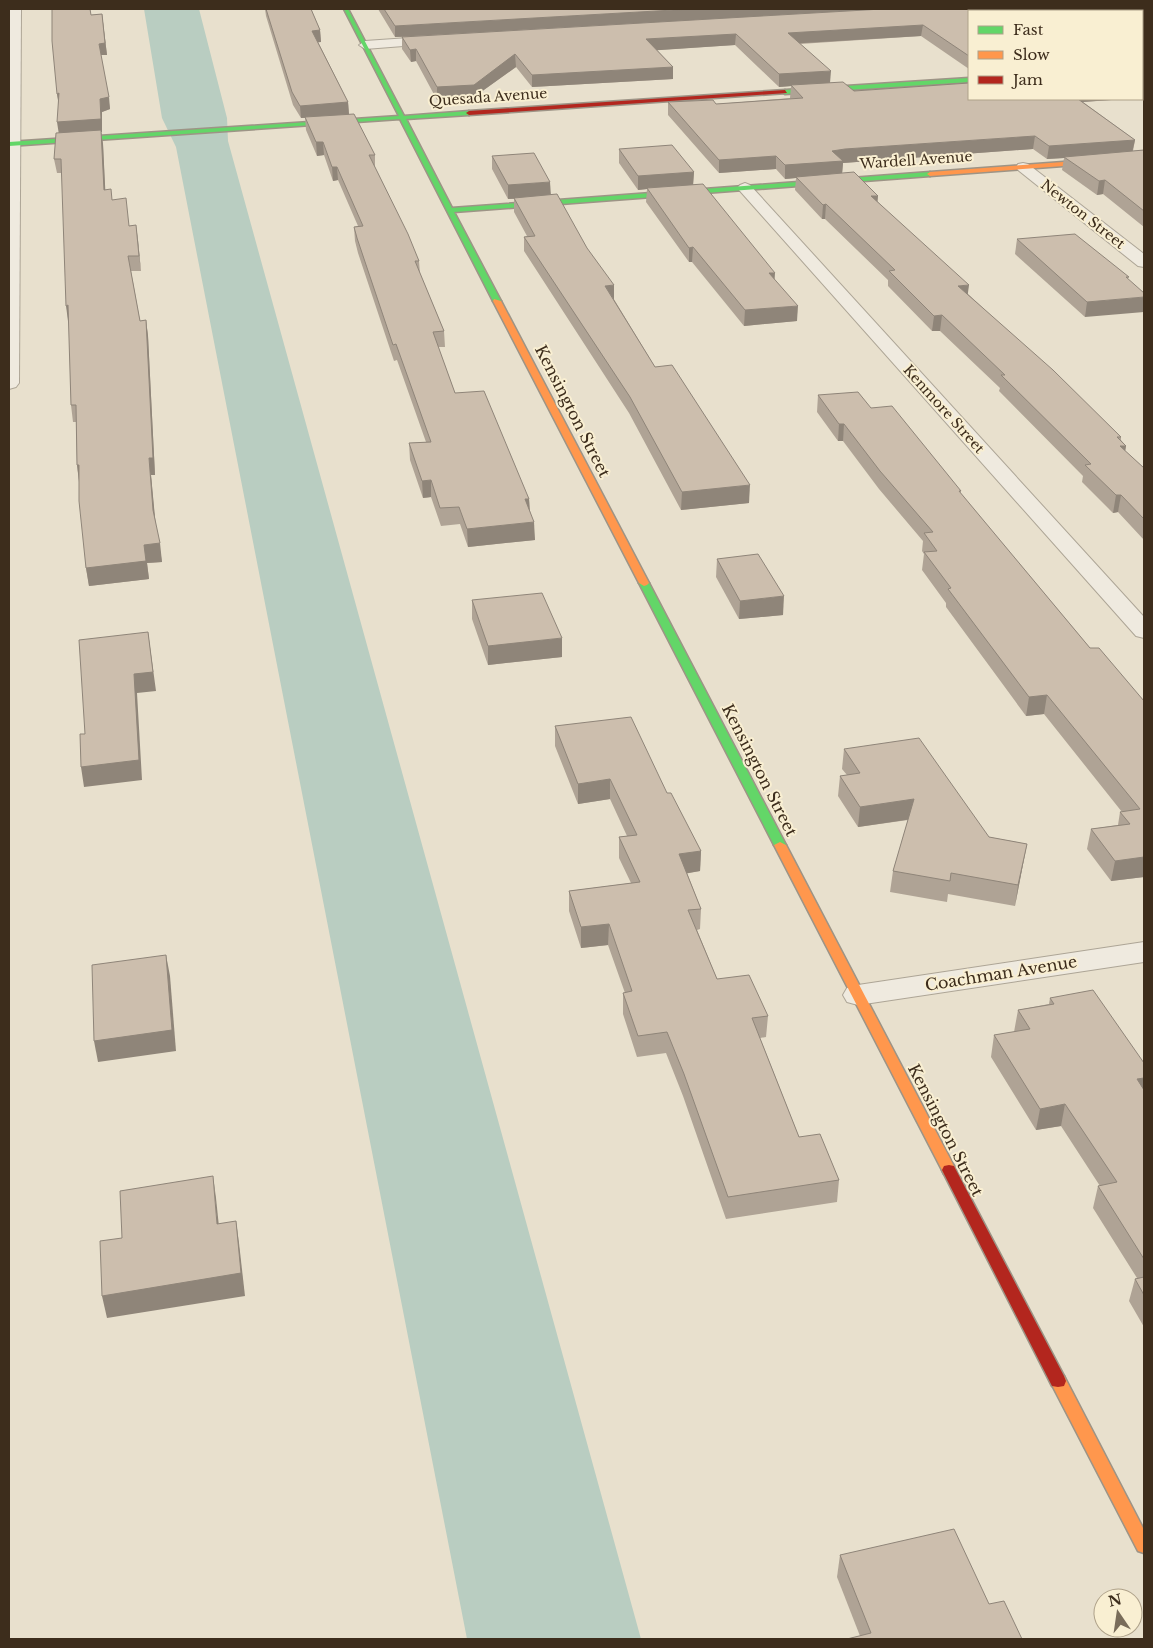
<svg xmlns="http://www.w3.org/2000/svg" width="1153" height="1648" font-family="'Libre Baskerville',serif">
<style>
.water{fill:#b9cdc1}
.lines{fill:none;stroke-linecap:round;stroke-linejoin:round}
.street-casing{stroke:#ada596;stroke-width:2}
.fast-casing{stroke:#9d9486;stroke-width:3}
.slow-casing{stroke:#9d9486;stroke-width:3}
.jam-casing{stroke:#9d9486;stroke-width:3}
.street{fill:#efeadf;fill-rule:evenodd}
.fast{fill:#63d668;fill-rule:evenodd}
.slow{fill:#ff974d;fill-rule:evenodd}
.jam{fill:#b3261e;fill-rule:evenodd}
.wall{fill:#afa395}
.shaded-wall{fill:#8f8579}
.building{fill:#ccbead;stroke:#8f8579}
.labels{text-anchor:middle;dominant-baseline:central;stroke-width:4;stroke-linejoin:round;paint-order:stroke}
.far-street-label{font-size:14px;fill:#3d2d1c;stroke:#f9efd2}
.street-label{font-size:16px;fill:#3d2d1c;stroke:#f9efd2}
</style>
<rect width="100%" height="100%" fill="#e8e0cd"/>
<polygon class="water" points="144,9 199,9 227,118 228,141 641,1639 467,1639 176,147 162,118"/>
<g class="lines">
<g class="street-casing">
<g id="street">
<polygon points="9,9 21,9 19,383 16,387 9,389"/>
<polygon points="438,36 442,37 444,40 442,43 365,49 359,45 365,41"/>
<polygon points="1023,163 1028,164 1144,254 1144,267 1138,266 1018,170 1016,167 1018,164"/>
<polygon points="745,183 750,185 1144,617 1144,638 1136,636 740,191 737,188 740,185"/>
<polygon points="1144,942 1144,962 858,1005 847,1002 843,995 847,988 858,985"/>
</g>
</g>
<g class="fast-casing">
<g id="fast">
<polygon points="344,9 348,9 404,116 469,111 472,113 469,115 406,119 452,208 930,172 933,174 930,176 454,212 501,301 497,303 493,301 400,119 9,146 9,142 399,116"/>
<polygon points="969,78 969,82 785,94 782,92 785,90"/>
<polygon points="644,580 649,583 786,845 784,847 780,848 774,845 639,583"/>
</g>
</g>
<g class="slow-casing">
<g id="slow">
<polygon points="1144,156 1144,160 930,176 927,174 930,172"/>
<polygon points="494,299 501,301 649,583 647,585 644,586 639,583 493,301"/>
<polygon points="780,842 786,845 956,1170 954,1174 949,1175 944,1174 942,1170 774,845"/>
<polygon points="1058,1375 1064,1376 1144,1530 1144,1553 1138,1551 1050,1381 1052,1376"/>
</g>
</g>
<g class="jam-casing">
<g id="jam">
<polygon points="785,90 787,93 469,115 466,113 469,111"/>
<polygon points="949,1165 954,1166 956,1170 1064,1376 1066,1381 1064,1386 1058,1387 1052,1386 942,1170 944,1166"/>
</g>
</g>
<use href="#street" class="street"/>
<use href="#fast" class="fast"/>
<use href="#slow" class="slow"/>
<use href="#jam" class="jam"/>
</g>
<g class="wall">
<polygon points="265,9 311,9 320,30 321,42 318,42 348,102 349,114 375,155 375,168 419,261 420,274 444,331 445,347 438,347 455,393 529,499 530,511 535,540 468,547 460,524 441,526 431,497 423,498 410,460 409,443 426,442 397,360 394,361 358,253 355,241 354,227 358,226 338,180 333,181 324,155 317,156 306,130 305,118 301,118 293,105 266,16"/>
<polygon points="378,9 1079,9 969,11 969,69 921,36 800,44 830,83 854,91 969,99 1126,99 1083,102 1135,140 1133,151 1144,150 1144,227 1103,194 1097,195 1062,170 1064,158 1047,159 1033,149 843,163 842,173 878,202 968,294 1121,437 1121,440 1126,446 1125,451 1144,468 1144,540 1118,512 1113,513 1082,482 1083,476 999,391 1000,388 940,331 932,331 888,286 888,280 825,219 822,219 795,190 796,178 785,179 776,169 719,173 668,115 668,102 716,104 791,98 790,98 791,86 779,87 735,45 657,50 673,67 673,79 532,87 516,67 474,97 437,100 416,61 411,62 402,49 402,37 395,37"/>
<polygon points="102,14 107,55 101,55 110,109 102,112 102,132 101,132 103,144 105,190 129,226 136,225 141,271 131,271 140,321 146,320 148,336 155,475 151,475 155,520 162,562 147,563 149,579 89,586 86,568 79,480 77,465 76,422 73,422 71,405 69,321 62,173 57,173 54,159 59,133 59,104 57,94 91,15"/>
<polygon points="1142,32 1144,32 1144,97 1142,98"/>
<polygon points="619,149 694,172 693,184 774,279 797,321 744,326 692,262 689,262 646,202 647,189 638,190 619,163"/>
<polygon points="492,156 551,195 655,367 749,503 681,510 629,413 524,251 524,237 527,236 514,212 514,199 508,199 492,169"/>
<polygon points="1017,239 1129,277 1085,317 1015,254"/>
<polygon points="818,395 871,408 961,491 960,493 1090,648 1144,701 1144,877 1111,881 1087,849 1091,829 1118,825 1120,812 1122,812 1044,714 1026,716 946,607 946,603 922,570 924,554 922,551 923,541 879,489 843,441 838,441 817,412"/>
<polygon points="717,559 783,615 739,619 716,577"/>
<polygon points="472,600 562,657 488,665 472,619"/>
<polygon points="555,726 667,793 701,851 700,871 687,873 701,909 700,929 697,930 717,979 768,1016 766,1037 760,1038 799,1137 839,1180 837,1202 726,1219 683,1096 666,1053 637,1057 623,1014 623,993 625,993 608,945 581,948 569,911 569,891 631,883 619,858 619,837 627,836 610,799 578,804 555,746"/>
<polygon points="844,749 989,837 1027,844 1015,906 948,894 947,902 890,892 893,871 908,820 858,827 838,796 840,776 847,775 842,769"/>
<polygon points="1050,998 1144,1063 1144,1327 1129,1301 1135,1279 1137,1278 1093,1208 1098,1186 1100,1186 1061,1126 1036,1130 991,1057 994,1035 1014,1032 1018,1010 1049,1004"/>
<polygon points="840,1555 989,1604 860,1636 837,1577"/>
</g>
<g class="shaded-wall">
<polygon points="691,9 885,9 395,37 395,26"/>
<polygon points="102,14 107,55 101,55 99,44"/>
<polygon points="923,25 921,36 787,44 788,33"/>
<polygon points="320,30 321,42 313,43 312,31"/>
<polygon points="736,34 735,45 646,51 646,39"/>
<polygon points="416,49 416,61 411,62 410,50"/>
<polygon points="515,54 516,67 474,97 437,100 437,87"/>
<polygon points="673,67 673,79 532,87 532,75"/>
<polygon points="831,71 830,83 779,87 779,74"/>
<polygon points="1142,85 1144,85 1144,97 1142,98"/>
<polygon points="59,93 59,107 57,94"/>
<polygon points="109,97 110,109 102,112 102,132 101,132 103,144 106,204 104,190 59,135 57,122 100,99"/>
<polygon points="1066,99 1126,99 1066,103"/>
<polygon points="348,102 349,115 301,118 300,106"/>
<polygon points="1035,136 1033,149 843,163 842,175 796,177 796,178 785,179 785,165 832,151 845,149"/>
<polygon points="1135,140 1132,153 1064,157 1064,158 1047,159 1049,146"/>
<polygon points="316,142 323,142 324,155 317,156"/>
<polygon points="776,156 776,169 719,173 719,160"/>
<polygon points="332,167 337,167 338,180 333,181"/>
<polygon points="694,172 693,186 647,188 647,189 638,190 638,176"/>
<polygon points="1105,180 1103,194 1097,195 1099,181"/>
<polygon points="550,182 551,196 508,199 508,185"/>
<polygon points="871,196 878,196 877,210"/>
<polygon points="826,204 825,219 822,219 823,205"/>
<polygon points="136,225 138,240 141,271 139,256"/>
<polygon points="693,247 692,262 689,262 689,248"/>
<polygon points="769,273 775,273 774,288"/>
<polygon points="614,285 614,300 605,286"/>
<polygon points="969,285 967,300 958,286"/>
<polygon points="1144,297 1144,312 1085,317 1087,302"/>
<polygon points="68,305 71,321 68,321 66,306"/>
<polygon points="798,306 797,321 744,326 745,310"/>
<polygon points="942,315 940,331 932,331 934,316"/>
<polygon points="146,320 148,336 155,475 151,475 156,528 153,510 149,458"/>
<polygon points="839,424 844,424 843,441 838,441"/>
<polygon points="1120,446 1126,446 1123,463"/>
<polygon points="77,465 79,465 79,482"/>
<polygon points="431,480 431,497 423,498 422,481"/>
<polygon points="750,485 749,503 681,510 682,492"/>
<polygon points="1116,495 1121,495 1118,512 1113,513"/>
<polygon points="525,499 529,499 530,517"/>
<polygon points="534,522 535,540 468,547 467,529"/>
<polygon points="160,543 162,562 147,563 149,579 89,586 86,568 144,545"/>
<polygon points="784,596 783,615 739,619 740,601"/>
<polygon points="148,632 156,691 137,693 142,780 84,787 81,767 134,674"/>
<polygon points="562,638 562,657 488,665 488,646"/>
<polygon points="1047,695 1044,714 1026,716 1029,697"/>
<polygon points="610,779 610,799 578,804 578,784"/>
<polygon points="914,799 912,819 858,827 860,807"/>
<polygon points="1027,844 1023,864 1015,906 1018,885"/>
<polygon points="701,851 700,871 678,875 679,854"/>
<polygon points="1144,857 1144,877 1111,881 1115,861"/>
<polygon points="609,924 608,945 581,948 581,927"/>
<polygon points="166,955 170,976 176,1051 98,1062 94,1041"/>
<polygon points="1144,1078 1144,1099 1137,1079"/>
<polygon points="1065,1104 1061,1126 1036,1130 1040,1109"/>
<polygon points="213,1176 216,1198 221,1246 217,1224"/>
<polygon points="236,1221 239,1243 245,1296 107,1318 102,1296"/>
</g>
<g class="building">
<polygon points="52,9 90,9 91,15 102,14 105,43 99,44 109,97 100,99 101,119 57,122 59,93 57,94 52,41"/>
<polygon points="266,9 311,9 320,30 312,31 348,102 300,106 292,92"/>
<polygon points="384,9 691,9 395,26"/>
<polygon points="882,9 1079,9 1084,11 969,11 969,56 923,25 788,33 831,71 779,74 736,34 646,39 673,67 532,75 515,54 474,85 437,87 416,49 410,50 402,37"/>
<polygon points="1142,32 1144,32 1144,52 1143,52 1142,61 1144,62 1144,85 1142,85"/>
<polygon points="843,82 854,91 969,83 969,99 1078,99 1135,140 1049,146 1035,136 845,149 832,151 843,161 785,165 776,156 719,160 668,102 713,100 716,104 803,98 791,85"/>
<polygon points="354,114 375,155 369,155 408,234 419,261 415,261 444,331 433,332 455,393 484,391 529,499 525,499 534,522 467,529 459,507 440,508 431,480 422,481 409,443 431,442 396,344 393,345 357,238 354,227 363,226 337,167 332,167 323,142 316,142 305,117"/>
<polygon points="101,130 104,190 111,189 112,200 126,198 129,226 136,225 139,256 128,256 140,321 146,320 153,458 149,458 153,510 160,543 144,545 146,561 86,568 79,501 79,465 77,465 76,405 71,405 68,305 66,306 61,159 54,159 56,133"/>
<polygon points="672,145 694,172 638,176 619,149"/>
<polygon points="1144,150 1144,211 1105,180 1099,181 1064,157"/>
<polygon points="534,153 550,182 508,185 492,156"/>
<polygon points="854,172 878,196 871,196 969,285 958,286 1053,370 1121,437 1117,437 1126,446 1120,446 1144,468 1144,519 1121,495 1116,495 1085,465 1091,464 1001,375 1005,375 942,315 934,316 889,271 895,270 826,204 823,205 796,177"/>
<polygon points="703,184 775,273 769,273 798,306 745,310 693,247 689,248 647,188"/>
<polygon points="557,194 587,248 614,285 605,286 655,367 672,365 750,485 682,492 630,397 524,237 535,236 514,198"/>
<polygon points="1075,234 1129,277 1126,277 1144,293 1144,297 1087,302 1017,239"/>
<polygon points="858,392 871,408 892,406 961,491 959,491 1090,648 1099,648 1144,701 1144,857 1115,861 1091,829 1130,824 1120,812 1140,809 1047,695 1029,697 948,589 951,588 924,552 937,551 924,533 933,532 880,471 844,424 839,424 818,395"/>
<polygon points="758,554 784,596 740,601 717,559"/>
<polygon points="542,593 562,638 488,646 472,600"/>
<polygon points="148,632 153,672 134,674 139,760 81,767 80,734 85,734 79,640"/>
<polygon points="631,717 667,793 671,793 701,851 679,854 701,909 688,910 717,979 749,975 768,1016 752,1018 799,1137 820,1134 839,1180 728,1197 684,1074 667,1032 638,1036 623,993 632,991 609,924 581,927 569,891 640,882 619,837 637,835 610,779 578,784 555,726"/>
<polygon points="919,738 989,837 1027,844 1018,885 951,873 950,881 893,871 914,799 860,807 840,776 860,773 844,749"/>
<polygon points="166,955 172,1030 94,1041 92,965"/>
<polygon points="1093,990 1144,1063 1144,1078 1137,1079 1144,1090 1144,1259 1098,1186 1117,1182 1065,1104 1040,1109 994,1035 1030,1029 1018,1010 1054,1004 1050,998"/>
<polygon points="213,1176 217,1224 236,1221 241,1273 102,1296 100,1241 122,1238 120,1191"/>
<polygon points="1144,1277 1144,1295 1135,1279"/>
<polygon points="954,1529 989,1604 1004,1601 1022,1639 847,1639 871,1633 840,1555"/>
</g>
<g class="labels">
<g class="far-street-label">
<text transform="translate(488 97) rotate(-4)">Quesada Avenue</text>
<text transform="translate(916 160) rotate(-4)">Wardell Avenue</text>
<text transform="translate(1083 214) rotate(38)">Newton Street</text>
<text transform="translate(944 409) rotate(48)">Kenmore Street</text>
</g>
<g class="street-label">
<text transform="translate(573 411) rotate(63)">Kensington Street</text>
<text transform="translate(760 770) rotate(63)">Kensington Street</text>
<text transform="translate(1001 973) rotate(-9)">Coachman Avenue</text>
<text transform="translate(946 1130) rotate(63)">Kensington Street</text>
</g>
</g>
<rect width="1153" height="1648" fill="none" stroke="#3d2d1c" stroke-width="20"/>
<rect x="968" y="10" width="175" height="90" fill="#f9efd2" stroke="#aea189"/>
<rect x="978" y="26" width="25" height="8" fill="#63d668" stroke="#aea189"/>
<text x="1013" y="35" font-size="15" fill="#3d2d1c">Fast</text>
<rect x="978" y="51" width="25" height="8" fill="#ff974d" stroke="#aea189"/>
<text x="1013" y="60" font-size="15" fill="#3d2d1c">Slow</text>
<rect x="978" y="76" width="25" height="8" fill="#b3261e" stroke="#aea189"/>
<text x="1013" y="85" font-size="15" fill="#3d2d1c">Jam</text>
<g transform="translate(1118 1613) rotate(347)"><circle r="24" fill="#f9efd2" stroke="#aea189"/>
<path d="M0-4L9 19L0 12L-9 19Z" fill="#796c5a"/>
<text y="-8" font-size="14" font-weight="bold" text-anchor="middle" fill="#3d2d1c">N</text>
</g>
</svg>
